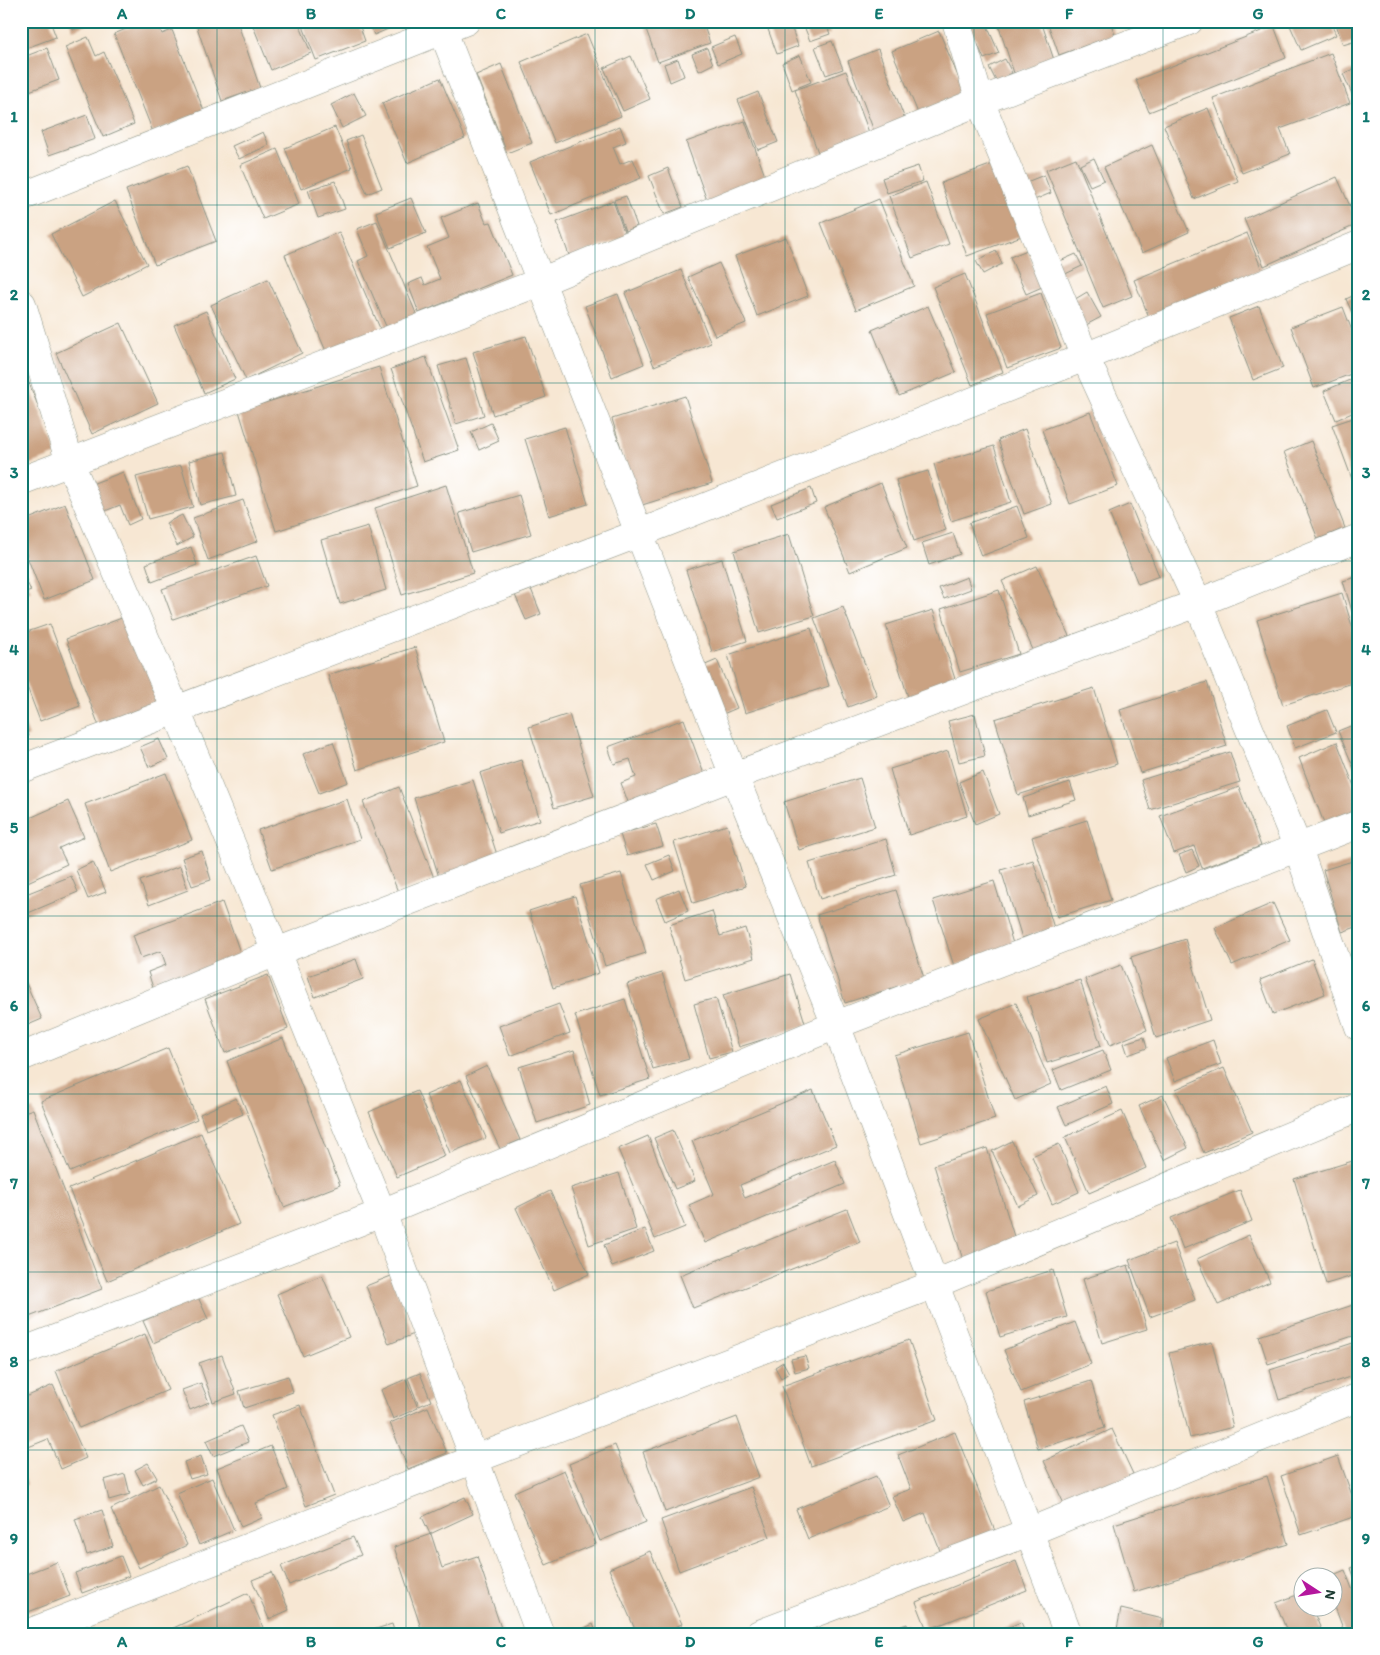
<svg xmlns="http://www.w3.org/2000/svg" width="1380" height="1655" font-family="Itim,sans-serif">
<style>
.building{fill:#caa282}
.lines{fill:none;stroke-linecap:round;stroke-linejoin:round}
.minor-casing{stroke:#8b9284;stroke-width:29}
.minor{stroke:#fff;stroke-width:28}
.grid{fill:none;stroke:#0f766e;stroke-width:1;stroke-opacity:0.55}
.neatline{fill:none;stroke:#0f766e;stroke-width:2}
.grid-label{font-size:16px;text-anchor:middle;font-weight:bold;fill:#0f766e}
</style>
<rect width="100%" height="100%" fill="#fff"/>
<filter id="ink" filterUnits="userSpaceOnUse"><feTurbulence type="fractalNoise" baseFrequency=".02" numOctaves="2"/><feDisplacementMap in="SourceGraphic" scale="10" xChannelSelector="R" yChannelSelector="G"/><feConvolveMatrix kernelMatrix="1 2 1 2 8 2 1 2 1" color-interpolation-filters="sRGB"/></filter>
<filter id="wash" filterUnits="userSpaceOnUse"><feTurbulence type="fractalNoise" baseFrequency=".0096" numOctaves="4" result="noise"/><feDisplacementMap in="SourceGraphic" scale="20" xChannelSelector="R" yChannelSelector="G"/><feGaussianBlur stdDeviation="1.12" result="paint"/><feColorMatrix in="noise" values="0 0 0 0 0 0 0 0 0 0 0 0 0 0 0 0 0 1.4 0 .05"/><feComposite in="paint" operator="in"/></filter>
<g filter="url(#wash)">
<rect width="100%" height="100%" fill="#f7e7d3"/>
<g id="blocks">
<g class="building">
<polygon points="21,21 50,21 56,37 21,50"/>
<polygon points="69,21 96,21 73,30"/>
<polygon points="145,21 157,21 162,34 172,30 204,111 153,132 114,34"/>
<polygon points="212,21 237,21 260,88 222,101 197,27"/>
<polygon points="251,21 298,21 311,53 271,70"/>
<polygon points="301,21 358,21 365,41 316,60"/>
<polygon points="368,21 407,21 374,35"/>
<polygon points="643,21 702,21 710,43 658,62"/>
<polygon points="765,21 794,21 790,23 798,46 777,54"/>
<polygon points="802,21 825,21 830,34 810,41"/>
<polygon points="983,21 985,21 999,53 984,59 970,26"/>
<polygon points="997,21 1041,21 1054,60 1014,73"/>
<polygon points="1047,21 1110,21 1115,35 1059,55"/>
<polygon points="1128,21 1155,21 1132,31"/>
<polygon points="1288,21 1330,21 1336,35 1301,50"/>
<polygon points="1335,21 1359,21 1359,40 1343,45"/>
<polygon points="1274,26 1286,58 1149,112 1136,80"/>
<polygon points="939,31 965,93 918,113 892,51"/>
<polygon points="587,34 621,116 555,143 521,62"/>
<polygon points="88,37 96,56 104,52 134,124 103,137 65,47"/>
<polygon points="735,37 742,54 718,64 711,47"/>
<polygon points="832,41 843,69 826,75 815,47"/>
<polygon points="47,48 59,80 21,94 21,58"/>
<polygon points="707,48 713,64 699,71 692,54"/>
<polygon points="878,49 906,122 875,134 848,61"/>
<polygon points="1331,53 1350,103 1280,129 1290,154 1242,173 1213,98"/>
<polygon points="800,55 811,82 792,90 782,63"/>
<polygon points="631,56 650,99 623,111 604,68"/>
<polygon points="678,59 684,76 670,82 664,64"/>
<polygon points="1005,59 1012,73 996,81 989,67"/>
<polygon points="501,64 532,143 507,153 476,75"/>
<polygon points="1359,67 1359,109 1343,74"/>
<polygon points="846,71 870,135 819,155 795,90"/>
<polygon points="440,78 465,138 407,163 382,103"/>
<polygon points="758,92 778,142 758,150 738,100"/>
<polygon points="354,93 366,116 342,128 331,105"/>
<polygon points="1208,108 1238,181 1194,199 1164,126"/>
<polygon points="87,115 95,139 49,155 41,132"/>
<polygon points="745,121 768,184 709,206 686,142"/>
<polygon points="620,126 626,142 613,147 620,164 633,159 641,178 551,215 530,162"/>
<polygon points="335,127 352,168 301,189 285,148"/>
<polygon points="263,132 269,145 239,159 232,146"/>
<polygon points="361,135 382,188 367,194 346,141"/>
<polygon points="1152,145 1189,232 1142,253 1104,167"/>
<polygon points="277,149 299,204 263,219 240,165"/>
<polygon points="1076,158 1132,296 1103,308 1046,170"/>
<polygon points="1094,158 1104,180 1090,186 1080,165"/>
<polygon points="1001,161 1027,234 967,256 941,183"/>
<polygon points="187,166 216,241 155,265 126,190"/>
<polygon points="918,166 923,181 887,193 882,178"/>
<polygon points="668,168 683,207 664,214 649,176"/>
<polygon points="1044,175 1051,193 1027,203 1019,185"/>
<polygon points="1337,177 1358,224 1264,266 1244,219"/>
<polygon points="335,181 345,209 318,218 308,190"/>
<polygon points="926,182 949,244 912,258 889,196"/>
<polygon points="626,196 637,226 625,231 614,200"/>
<polygon points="411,198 426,233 390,248 376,212"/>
<polygon points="879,199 914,286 856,310 821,223"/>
<polygon points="115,201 147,264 82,297 51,234"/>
<polygon points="613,201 626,237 570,258 557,222"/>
<polygon points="478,203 486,223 491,222 512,275 419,313 408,284 422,278 425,285 440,279 427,247 449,238 441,218"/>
<polygon points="377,221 418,318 388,331 358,261 368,256 357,229"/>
<polygon points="339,232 382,333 328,356 285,255"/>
<polygon points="1247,233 1262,270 1149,317 1134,280"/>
<polygon points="786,237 808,296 757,316 735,256"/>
<polygon points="1027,250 1042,287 1026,294 1010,257"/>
<polygon points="996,251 1002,264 983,274 976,261"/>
<polygon points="1076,254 1082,266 1057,278 1051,265"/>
<polygon points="719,263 746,323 715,336 688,277"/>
<polygon points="681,270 711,343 654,366 625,293"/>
<polygon points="965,274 1003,372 972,385 933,287"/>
<polygon points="268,279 302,353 246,380 211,305"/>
<polygon points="1087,292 1101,317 1086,325 1072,301"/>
<polygon points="1041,293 1061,348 1007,368 987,313"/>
<polygon points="1359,293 1359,328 1346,299"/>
<polygon points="618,294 644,364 612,377 585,306"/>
<polygon points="928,306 956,372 899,396 872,330"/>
<polygon points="1259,306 1283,368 1253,380 1229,318"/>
<polygon points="1343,307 1359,349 1359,371 1314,388 1291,327"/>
<polygon points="206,311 235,379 204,393 174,325"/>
<polygon points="121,323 158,403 92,434 56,353"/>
<polygon points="526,336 546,397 493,415 473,352"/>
<polygon points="426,357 459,450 423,462 391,369"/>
<polygon points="466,358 484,415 456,424 438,366"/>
<polygon points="21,363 57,454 21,468"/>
<polygon points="379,367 417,486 276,531 239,411"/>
<polygon points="1359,376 1359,410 1336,420 1324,391"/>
<polygon points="685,396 712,483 639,506 612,419"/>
<polygon points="1090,412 1118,486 1070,504 1042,430"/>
<polygon points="1359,416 1359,498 1332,425"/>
<polygon points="491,423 499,441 479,450 471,432"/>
<polygon points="565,427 588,504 549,516 525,439"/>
<polygon points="1025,429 1052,504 1024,514 998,440"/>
<polygon points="1311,441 1345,528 1318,539 1284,452"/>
<polygon points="994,446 1011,502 951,521 934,464"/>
<polygon points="225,452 236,496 200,505 189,461"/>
<polygon points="181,465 193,507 148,519 136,477"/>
<polygon points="928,471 946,530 914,541 896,480"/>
<polygon points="123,472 141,519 128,525 120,505 100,513 89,485"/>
<polygon points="881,483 907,548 850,572 824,507"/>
<polygon points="446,485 473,573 402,595 375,508"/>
<polygon points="811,488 816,503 777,518 771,504"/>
<polygon points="519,495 531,534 471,552 459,513"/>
<polygon points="243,500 258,541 208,560 193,518"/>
<polygon points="65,504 95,580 44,600 21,541 21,522"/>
<polygon points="1130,504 1159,576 1138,584 1109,513"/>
<polygon points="1017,506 1029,538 981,556 969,523"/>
<polygon points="182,515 193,537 177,546 166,523"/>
<polygon points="368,526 386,590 340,604 321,540"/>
<polygon points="953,533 960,554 929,565 922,543"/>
<polygon points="789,534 814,616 759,633 734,551"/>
<polygon points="191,547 197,565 152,582 146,564"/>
<polygon points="256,556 267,586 173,619 162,589"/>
<polygon points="722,559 747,641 712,652 686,570"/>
<polygon points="1037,566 1069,636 1034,652 1002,581"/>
<polygon points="21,569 31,591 21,595"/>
<polygon points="1359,576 1359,631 1358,631 1343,581"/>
<polygon points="967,577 971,589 944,599 939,588"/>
<polygon points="531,589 541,614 526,620 515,595"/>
<polygon points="999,590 1019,654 960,672 941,609"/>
<polygon points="1342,593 1359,649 1359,681 1283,705 1257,620"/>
<polygon points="843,607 877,696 848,707 814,618"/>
<polygon points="933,610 956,682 908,697 886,625"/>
<polygon points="127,616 160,703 99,726 66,639"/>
<polygon points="50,624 80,706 40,721 21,671 21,634"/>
<polygon points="811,628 829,686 745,713 728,655"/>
<polygon points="415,647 444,742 357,770 328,675"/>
<polygon points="717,660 737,708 723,714 703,666"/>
<polygon points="1207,682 1227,746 1140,773 1120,710"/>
<polygon points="1094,688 1117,764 1018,795 995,719"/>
<polygon points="1327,710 1336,732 1295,748 1287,726"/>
<polygon points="569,714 594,796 554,808 529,727"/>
<polygon points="975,714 985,756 959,762 948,721"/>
<polygon points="21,715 29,736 21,739"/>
<polygon points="684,719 704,774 628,802 621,783 636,777 630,759 614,764 608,747"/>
<polygon points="1358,723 1359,724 1359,780 1338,731"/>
<polygon points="159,739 168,759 149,767 140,747"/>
<polygon points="333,742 348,782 319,793 303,754"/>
<polygon points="1337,742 1359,799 1359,809 1324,823 1299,758"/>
<polygon points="948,751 967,816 909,835 890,769"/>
<polygon points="1230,752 1240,782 1150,810 1141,780"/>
<polygon points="521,760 540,820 499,833 480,773"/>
<polygon points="983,772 999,814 975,824 959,782"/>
<polygon points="166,773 192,840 110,872 85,804"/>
<polygon points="860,778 875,827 799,850 784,802"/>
<polygon points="473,780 498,858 439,877 414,798"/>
<polygon points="1070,782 1076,800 1028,815 1023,798"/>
<polygon points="399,787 434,878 398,892 363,802"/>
<polygon points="1239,787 1261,846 1202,868 1194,846 1174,853 1160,816"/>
<polygon points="347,799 360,839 272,869 258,830"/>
<polygon points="68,801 84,837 59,848 67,864 21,885 21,822"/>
<polygon points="1087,820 1111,900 1057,917 1032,837"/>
<polygon points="656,824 663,846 627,856 620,834"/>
<polygon points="727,825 746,886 693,903 674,842"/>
<polygon points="886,839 896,875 820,899 809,863"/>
<polygon points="1192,850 1199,866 1186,872 1179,855"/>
<polygon points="202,851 211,880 192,886 182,858"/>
<polygon points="669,855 675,871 654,880 647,864"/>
<polygon points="1359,859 1359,926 1342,932 1323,870"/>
<polygon points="1033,860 1054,928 1022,938 1001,870"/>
<polygon points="93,862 106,892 88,899 76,870"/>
<polygon points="180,866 188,890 149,905 140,881"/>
<polygon points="621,873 646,953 605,966 580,885"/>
<polygon points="71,876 78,892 21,916 21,896"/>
<polygon points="994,881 1014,947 954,966 933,900"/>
<polygon points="679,889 688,911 665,921 656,899"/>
<polygon points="896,890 924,978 845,1003 817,915"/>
<polygon points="575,896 599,973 553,988 529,911"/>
<polygon points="222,902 242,958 154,991 148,972 166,965 161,951 141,958 133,935"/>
<polygon points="1273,903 1290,940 1232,965 1215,928"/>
<polygon points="712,911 720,936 745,928 754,958 685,979 669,925"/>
<polygon points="1185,939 1210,1020 1156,1038 1131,957"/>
<polygon points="356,959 363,979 315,997 308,976"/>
<polygon points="1312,959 1325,994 1273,1014 1260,980"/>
<polygon points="1121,965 1147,1030 1110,1045 1085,979"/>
<polygon points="21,972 42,1019 21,1028"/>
<polygon points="662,973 689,1059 653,1069 627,984"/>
<polygon points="790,974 806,1026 739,1047 723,995"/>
<polygon points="268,975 288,1029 225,1053 205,999"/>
<polygon points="1080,980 1101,1046 1047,1063 1027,997"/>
<polygon points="716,998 732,1052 709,1058 694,1004"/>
<polygon points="625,999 650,1079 600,1095 575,1015"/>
<polygon points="1016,1003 1051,1084 1015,1100 979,1019"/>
<polygon points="559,1004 570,1033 510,1056 499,1026"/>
<polygon points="968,1032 995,1119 921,1143 894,1055"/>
<polygon points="1144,1037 1147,1048 1128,1055 1124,1043"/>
<polygon points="283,1038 340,1185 284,1207 227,1061"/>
<polygon points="1213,1040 1221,1064 1175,1081 1166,1058"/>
<polygon points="168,1048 197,1119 70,1172 41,1101"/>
<polygon points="574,1050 590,1105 537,1123 519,1067"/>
<polygon points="1103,1050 1111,1070 1061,1090 1053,1070"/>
<polygon points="487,1066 520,1140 500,1149 466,1076"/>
<polygon points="1224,1068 1252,1132 1204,1153 1176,1089"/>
<polygon points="461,1080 486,1138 450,1153 426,1095"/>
<polygon points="1106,1086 1113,1104 1066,1125 1058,1107"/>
<polygon points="813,1090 836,1145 740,1185 745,1198 835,1160 845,1184 705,1243 689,1205 714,1194 692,1141"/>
<polygon points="417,1091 445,1156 397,1177 369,1112"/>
<polygon points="1163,1095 1188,1148 1164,1160 1139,1106"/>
<polygon points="236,1098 243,1114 206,1130 200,1114"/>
<polygon points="33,1109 102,1289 21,1320 21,1113"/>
<polygon points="1122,1111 1146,1168 1089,1193 1065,1137"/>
<polygon points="673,1130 695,1181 675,1189 654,1138"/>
<polygon points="201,1133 239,1224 107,1281 69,1189"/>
<polygon points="648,1136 685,1227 655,1239 618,1149"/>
<polygon points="1012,1141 1038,1196 1018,1206 992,1151"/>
<polygon points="1059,1144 1079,1192 1052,1204 1032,1156"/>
<polygon points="987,1148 1016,1243 963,1260 934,1165"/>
<polygon points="1359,1159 1359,1274 1326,1284 1294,1179"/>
<polygon points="619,1173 636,1229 589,1245 571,1188"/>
<polygon points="1240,1190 1252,1221 1183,1249 1171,1218"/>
<polygon points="550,1191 589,1274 554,1290 516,1208"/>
<polygon points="847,1209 860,1242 693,1308 680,1275"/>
<polygon points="645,1229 654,1251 612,1267 604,1245"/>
<polygon points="1249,1235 1270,1282 1218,1305 1197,1259"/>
<polygon points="1174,1243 1195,1300 1150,1317 1129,1260"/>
<polygon points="1128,1265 1147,1329 1102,1343 1083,1279"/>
<polygon points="1053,1270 1067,1317 1000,1337 986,1291"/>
<polygon points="322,1275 349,1337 303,1356 277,1294"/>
<polygon points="391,1276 414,1334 389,1344 366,1286"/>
<polygon points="198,1297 208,1319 153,1343 143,1321"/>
<polygon points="1359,1303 1359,1334 1268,1364 1259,1336"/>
<polygon points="1075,1322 1091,1364 1021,1392 1004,1350"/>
<polygon points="145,1334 168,1390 79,1428 56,1371"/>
<polygon points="909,1340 937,1420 811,1466 782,1386"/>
<polygon points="1359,1341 1359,1374 1279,1400 1270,1370"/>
<polygon points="1212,1342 1233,1427 1190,1438 1169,1353"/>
<polygon points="222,1355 236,1394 213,1402 199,1363"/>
<polygon points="805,1356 809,1368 795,1372 791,1359"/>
<polygon points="783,1362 789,1373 781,1378 775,1367"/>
<polygon points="420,1373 431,1401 419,1406 408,1378"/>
<polygon points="288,1376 293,1392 244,1408 239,1391"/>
<polygon points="406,1379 418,1408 393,1419 381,1390"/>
<polygon points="1091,1381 1105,1428 1038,1449 1024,1402"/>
<polygon points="201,1383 209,1402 190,1410 182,1390"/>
<polygon points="53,1385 86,1458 61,1469 48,1439 21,1450 21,1399"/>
<polygon points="300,1405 334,1495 306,1506 272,1415"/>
<polygon points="428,1407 447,1453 408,1469 390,1423"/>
<polygon points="737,1417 759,1477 665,1512 643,1452"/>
<polygon points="241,1426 248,1442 213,1456 206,1441"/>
<polygon points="1112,1429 1133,1474 1065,1506 1044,1461"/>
<polygon points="955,1432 995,1531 941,1553 925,1513 903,1522 892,1496 911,1489 898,1455"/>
<polygon points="615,1445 646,1522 600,1541 569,1464"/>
<polygon points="271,1446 288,1489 256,1503 262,1518 241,1527 217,1468"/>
<polygon points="1359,1450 1359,1470 1358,1470 1353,1452"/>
<polygon points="201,1456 207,1474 190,1479 184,1462"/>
<polygon points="1338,1456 1359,1515 1301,1535 1281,1476"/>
<polygon points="148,1463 157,1478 143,1485 135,1470"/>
<polygon points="564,1470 596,1544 546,1565 514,1492"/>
<polygon points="21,1471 27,1484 21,1487"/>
<polygon points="125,1474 130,1494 109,1500 104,1480"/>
<polygon points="876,1476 889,1506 808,1539 796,1509"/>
<polygon points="1267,1476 1288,1544 1134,1592 1114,1524"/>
<polygon points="212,1478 234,1530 199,1545 177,1493"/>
<polygon points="159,1485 187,1545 139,1568 111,1509"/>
<polygon points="751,1487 770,1537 679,1571 661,1520"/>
<polygon points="465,1497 473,1514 430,1534 422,1517"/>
<polygon points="102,1510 113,1546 87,1555 75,1519"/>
<polygon points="431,1534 442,1568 477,1556 503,1634 423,1634 394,1547"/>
<polygon points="353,1537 361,1555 289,1585 281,1566"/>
<polygon points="650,1551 682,1624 660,1634 637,1634 609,1569"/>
<polygon points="121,1556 129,1576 82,1593 75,1573"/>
<polygon points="1016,1561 1027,1590 927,1630 916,1602"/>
<polygon points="57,1562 70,1596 23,1614 21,1609 21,1576"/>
<polygon points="1359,1565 1359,1588 1358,1588 1351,1568"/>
<polygon points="1345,1570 1359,1607 1359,1634 1345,1634 1332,1599 1332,1578 1326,1578"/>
<polygon points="272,1572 289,1610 269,1619 252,1580"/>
<polygon points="248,1593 266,1634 166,1634 165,1632"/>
<polygon points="1302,1593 1302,1608 1312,1608 1323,1634 1288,1634 1276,1603"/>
<polygon points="1121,1609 1163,1619 1160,1634 1116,1634"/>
<polygon points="1021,1622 1026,1634 992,1634"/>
<polygon points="392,1624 395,1634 363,1634 363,1633"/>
<polygon points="593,1624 597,1634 572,1634"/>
<polygon points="907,1624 910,1634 884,1634 883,1632"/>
</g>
</g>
</g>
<g filter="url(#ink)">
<use href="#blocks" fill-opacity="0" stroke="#8b9284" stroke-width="1"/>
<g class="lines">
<g class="minor-casing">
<g id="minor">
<polyline points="439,21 734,776 836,1025 1068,1634"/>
<polyline points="956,21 980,101 1085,357 1198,603 1298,848 1359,1027"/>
<polyline points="21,197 466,21"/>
<polyline points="22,304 70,463 176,710 276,952 382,1213 540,1634"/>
<polyline points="21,481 540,282 980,101 1189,21"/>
<polyline points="21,769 640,533 1085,357 1359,245"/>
<polyline points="21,1057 276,952 734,776 1198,603 1359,538"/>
<polyline points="21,1352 382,1213 836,1025 1359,824"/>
<polyline points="26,1634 475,1459 935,1284 1359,1107"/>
<polyline points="759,1634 1029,1532 1359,1397"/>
</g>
</g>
<use href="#minor" class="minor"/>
</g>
</g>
<path class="grid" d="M 217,21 L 217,1634M 406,21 L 406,1634M 595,21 L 595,1634M 785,21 L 785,1634M 974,21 L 974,1634M 1163,21 L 1163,1634M 21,205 L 1359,205M 21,383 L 1359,383M 21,561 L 1359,561M 21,739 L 1359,739M 21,916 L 1359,916M 21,1094 L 1359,1094M 21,1272 L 1359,1272M 21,1450 L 1359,1450"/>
<rect width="1380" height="1655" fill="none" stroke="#fff" stroke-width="55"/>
<g transform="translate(1318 1592) rotate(102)"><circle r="24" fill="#ffffff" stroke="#a5b1ae"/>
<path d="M0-4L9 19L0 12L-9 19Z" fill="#b5179e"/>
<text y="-8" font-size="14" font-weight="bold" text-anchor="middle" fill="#1f3d34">N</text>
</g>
<rect x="28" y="28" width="1324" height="1600" class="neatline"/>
<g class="grid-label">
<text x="122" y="19">A</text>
<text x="311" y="19">B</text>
<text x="501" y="19">C</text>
<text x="690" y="19">D</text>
<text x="879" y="19">E</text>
<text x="1069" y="19">F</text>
<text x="1258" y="19">G</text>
<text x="14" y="122">1</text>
<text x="1366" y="122">1</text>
<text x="14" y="300">2</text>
<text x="1366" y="300">2</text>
<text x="14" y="478">3</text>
<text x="1366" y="478">3</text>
<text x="14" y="655">4</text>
<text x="1366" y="655">4</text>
<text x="14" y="833">5</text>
<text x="1366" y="833">5</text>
<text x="14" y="1011">6</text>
<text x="1366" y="1011">6</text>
<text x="14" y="1189">7</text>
<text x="1366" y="1189">7</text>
<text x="14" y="1367">8</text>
<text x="1366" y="1367">8</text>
<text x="14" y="1544">9</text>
<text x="1366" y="1544">9</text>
<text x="122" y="1647">A</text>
<text x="311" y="1647">B</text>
<text x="501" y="1647">C</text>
<text x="690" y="1647">D</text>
<text x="879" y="1647">E</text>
<text x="1069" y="1647">F</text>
<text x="1258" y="1647">G</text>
</g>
</svg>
